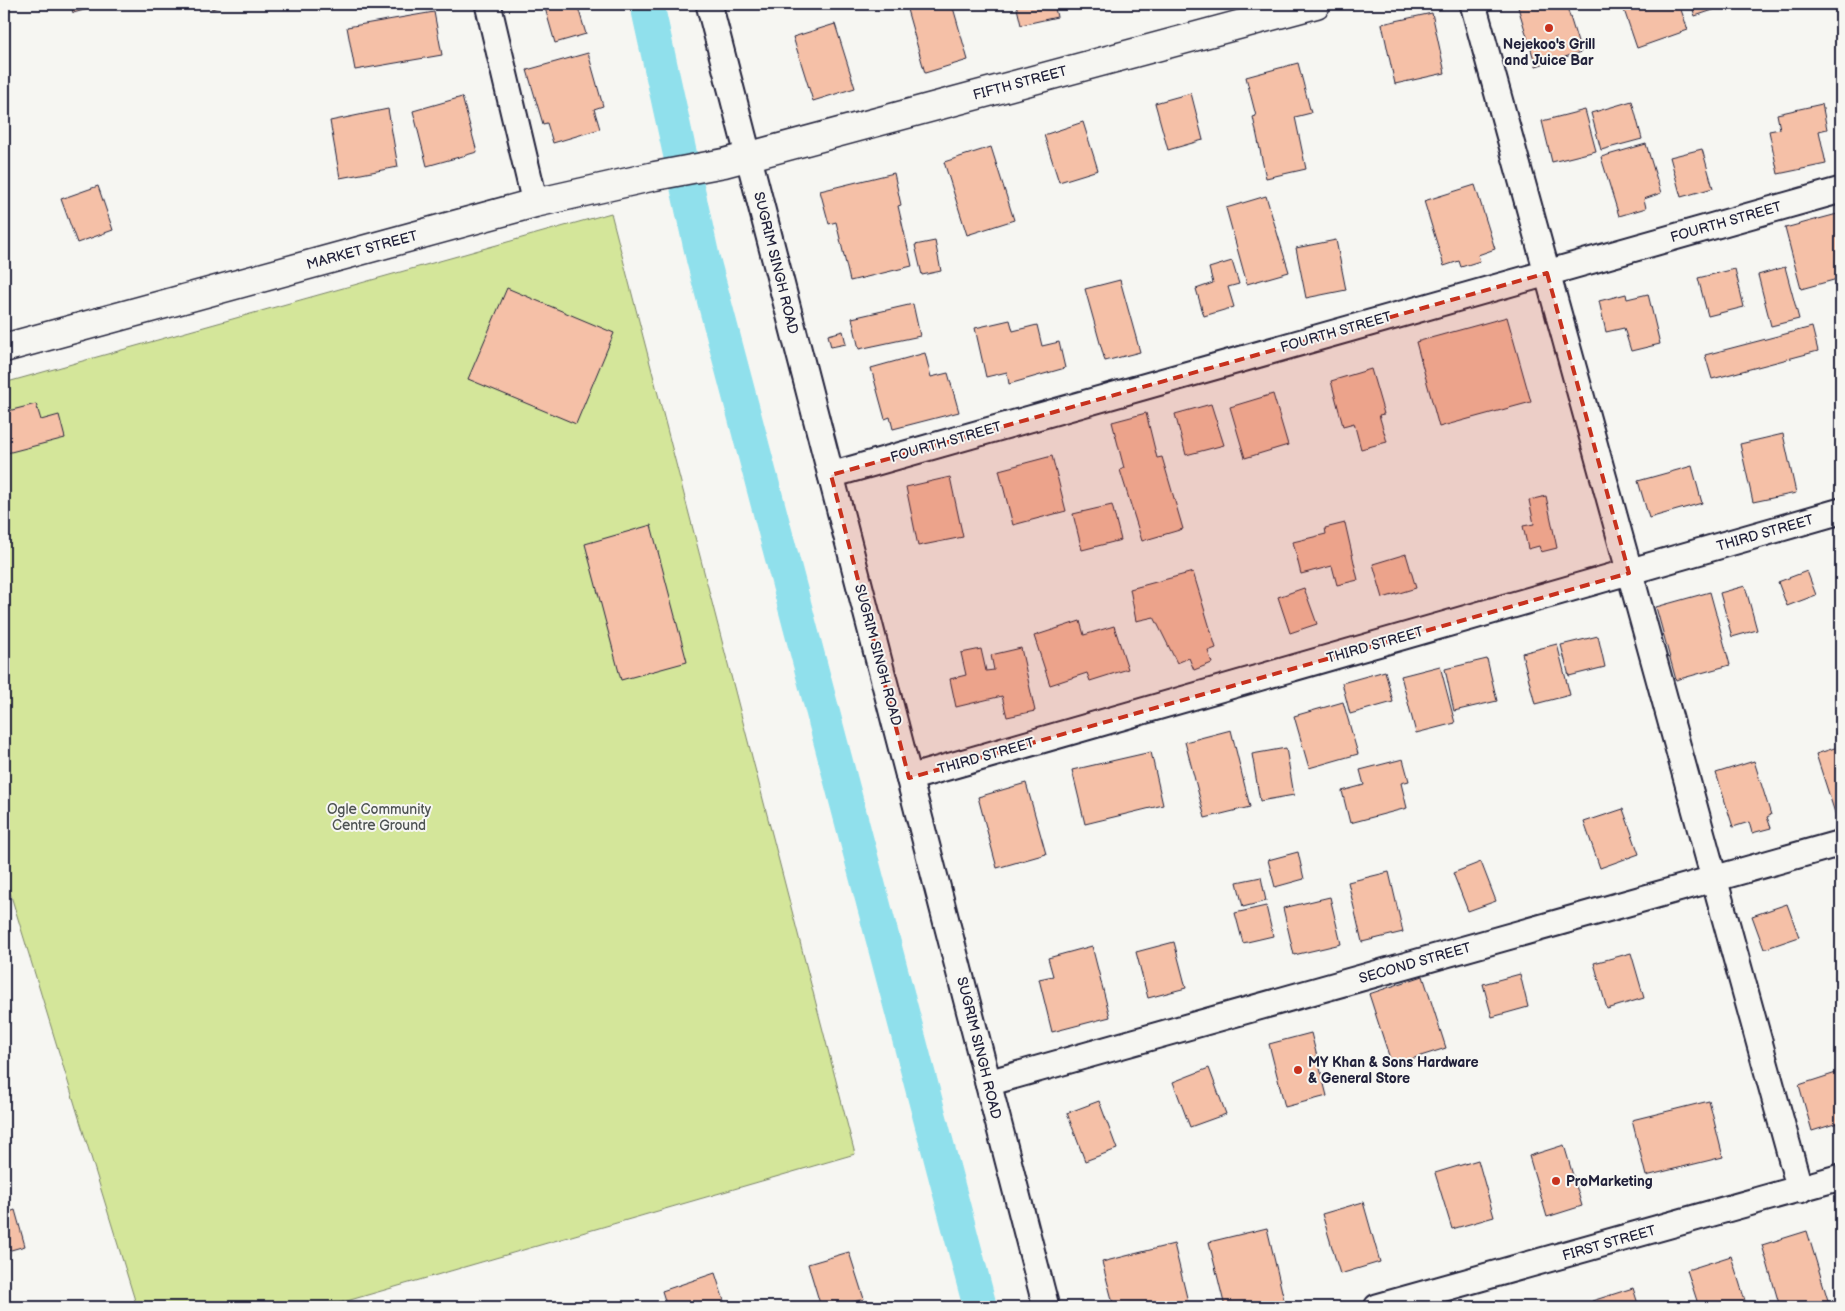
<svg xmlns="http://www.w3.org/2000/svg" width="1845" height="1311" font-family="'Balsamiq Sans',sans-serif">
<style>
.green{fill:#d4e69a;stroke:#7b846a}
.lines{fill:none;stroke-linecap:round;stroke-linejoin:round}
.canal{stroke:#90e0ec;stroke-width:34}
.building{fill:#f5c0a7;stroke:#22223b}
.street-casing{stroke:#22223b;stroke-width:29}
.secondary-casing{stroke:#22223b;stroke-width:31}
.street{stroke:#f6f6f2;stroke-width:25}
.secondary{stroke:#f6f6f2;stroke-width:28}
.marked{fill:#c8321e;fill-opacity:0.2;stroke:#c8321e;stroke-width:4;stroke-dasharray:10 6;stroke-linejoin:round}
.poi-dot{fill:#c8321e;stroke:#f6f6f2;stroke-width:2}
.labels{text-anchor:middle;dominant-baseline:central;stroke-width:4;stroke-linejoin:round;paint-order:stroke}
.poi-label{font-size:14px;font-weight:bold;fill:#22223b;stroke:#f6f6f2;text-anchor:start}
.street-label{font-size:14px;fill:#22223b;stroke:#f6f6f2}
.park-label{font-size:14px;fill:#4e5353;stroke:#f6f6f2}
</style>
<rect width="100%" height="100%" fill="#f6f6f2"/>
<filter id="ink" filterUnits="userSpaceOnUse"><feTurbulence type="fractalNoise" baseFrequency=".02" numOctaves="2"/><feDisplacementMap in="SourceGraphic" scale="10" xChannelSelector="R" yChannelSelector="G"/><feConvolveMatrix kernelMatrix="1 2 1 2 8 2 1 2 1" color-interpolation-filters="sRGB"/></filter>
<g filter="url(#ink)">
<polygon class="green" points="611,213 855,1154 326,1307 137,1307 4,873 4,383"/>
<g class="lines">
<polyline class="canal" points="647,4 703,259 980,1307"/>
</g>
<g class="building">
<polygon points="71,4 107,4 73,13"/>
<polygon points="210,4 226,4 212,9"/>
<polygon points="561,4 577,4 586,34 555,43 545,8"/>
<polygon points="914,4 952,4 968,60 925,73 906,6"/>
<polygon points="1016,4 1054,4 1057,17 1021,25"/>
<polygon points="1517,4 1566,4 1581,52 1536,66"/>
<polygon points="1622,4 1679,4 1688,30 1637,48"/>
<polygon points="1691,4 1727,4 1728,5 1695,16"/>
<polygon points="434,12 442,55 355,70 347,27"/>
<polygon points="1432,13 1445,73 1395,84 1382,24"/>
<polygon points="835,24 855,88 813,101 793,37"/>
<polygon points="588,53 603,106 594,109 600,129 553,143 547,123 543,124 527,70"/>
<polygon points="1298,63 1311,113 1295,117 1306,169 1266,178 1253,117 1256,116 1246,77"/>
<polygon points="1191,93 1203,140 1168,150 1155,103"/>
<polygon points="462,97 477,152 427,166 413,111"/>
<polygon points="1632,101 1642,139 1601,150 1591,113"/>
<polygon points="1822,104 1827,129 1819,131 1826,164 1778,174 1769,131 1780,129 1777,114"/>
<polygon points="388,109 398,167 340,178 330,121"/>
<polygon points="1585,110 1596,151 1552,162 1542,121"/>
<polygon points="1083,122 1098,170 1059,182 1044,135"/>
<polygon points="1646,144 1661,193 1644,199 1646,208 1619,216 1601,157"/>
<polygon points="991,147 1014,220 967,235 944,162"/>
<polygon points="1702,149 1713,188 1681,197 1670,157"/>
<polygon points="894,173 901,205 898,206 912,266 850,281 836,222 829,224 820,191"/>
<polygon points="1475,185 1495,249 1478,255 1480,261 1461,267 1459,261 1444,266 1424,201"/>
<polygon points="98,186 113,230 77,243 61,199"/>
<polygon points="1266,196 1289,272 1247,284 1226,208"/>
<polygon points="1841,213 1841,278 1801,289 1785,228"/>
<polygon points="1336,240 1346,290 1306,298 1296,248"/>
<polygon points="935,241 941,271 922,275 915,245"/>
<polygon points="1232,261 1239,284 1228,287 1234,307 1204,316 1196,289 1213,283 1209,268"/>
<polygon points="1785,267 1799,319 1771,326 1758,275"/>
<polygon points="1735,269 1744,307 1708,316 1698,278"/>
<polygon points="1120,280 1140,352 1105,361 1085,289"/>
<polygon points="507,288 614,333 576,424 468,379"/>
<polygon points="1626,294 1627,299 1648,294 1660,344 1631,351 1624,328 1606,332 1599,301"/>
<polygon points="913,304 920,336 859,349 852,318"/>
<polygon points="1507,317 1531,402 1439,427 1416,342"/>
<polygon points="1010,320 1013,331 1037,325 1042,346 1059,342 1065,368 1009,384 1007,372 986,377 975,328"/>
<polygon points="1812,327 1818,351 1712,379 1705,355"/>
<polygon points="843,331 846,344 831,347 828,335"/>
<polygon points="925,353 931,377 948,373 959,412 893,429 890,417 885,419 871,368"/>
<polygon points="1371,369 1384,414 1379,415 1387,442 1361,449 1354,423 1343,426 1331,381"/>
<polygon points="1273,394 1288,445 1245,458 1230,407"/>
<polygon points="36,404 41,420 59,415 65,438 7,453 4,442 4,412"/>
<polygon points="1211,404 1224,445 1186,455 1175,414"/>
<polygon points="1146,413 1157,458 1162,457 1183,529 1142,541 1120,470 1124,468 1112,422"/>
<polygon points="1783,434 1796,493 1753,502 1740,444"/>
<polygon points="1052,456 1066,511 1013,525 999,470"/>
<polygon points="1692,466 1702,503 1649,518 1638,481"/>
<polygon points="950,477 963,537 918,546 906,487"/>
<polygon points="1546,496 1557,548 1541,552 1539,546 1528,549 1523,526 1534,524 1529,500"/>
<polygon points="1112,505 1121,540 1082,550 1073,514"/>
<polygon points="1345,523 1358,580 1337,585 1332,566 1301,574 1293,542 1326,534 1325,528"/>
<polygon points="651,525 687,662 621,680 585,544"/>
<polygon points="1406,554 1416,588 1383,598 1373,564"/>
<polygon points="1807,571 1816,595 1787,606 1778,582"/>
<polygon points="1193,572 1216,648 1208,651 1212,663 1194,670 1189,658 1177,663 1154,617 1136,621 1130,589"/>
<polygon points="1745,586 1757,630 1732,637 1720,593"/>
<polygon points="1304,588 1317,624 1290,633 1278,597"/>
<polygon points="1710,592 1730,665 1676,680 1656,607"/>
<polygon points="1080,621 1084,635 1114,626 1128,669 1090,681 1087,673 1050,685 1034,636"/>
<polygon points="1598,636 1605,667 1569,676 1561,645"/>
<polygon points="1557,644 1570,695 1535,704 1522,653"/>
<polygon points="1021,648 1035,711 1007,717 1002,696 956,707 950,679 966,675 961,653 981,649 986,671 994,670 991,655"/>
<polygon points="1487,659 1497,701 1454,711 1445,669"/>
<polygon points="1440,666 1455,723 1416,733 1401,676"/>
<polygon points="1385,671 1393,702 1350,714 1342,683"/>
<polygon points="1343,702 1358,754 1309,768 1294,716"/>
<polygon points="1231,730 1250,807 1205,818 1185,742"/>
<polygon points="1841,746 1841,815 1836,816 1816,754"/>
<polygon points="1286,748 1294,795 1260,801 1252,754"/>
<polygon points="1151,752 1163,805 1085,824 1072,770"/>
<polygon points="1403,759 1409,781 1401,783 1407,808 1350,823 1342,791 1364,785 1360,770"/>
<polygon points="1754,761 1771,815 1767,817 1771,828 1752,833 1749,822 1733,827 1716,773"/>
<polygon points="1026,783 1046,854 997,868 978,797"/>
<polygon points="1623,809 1639,854 1600,868 1584,822"/>
<polygon points="1298,852 1304,879 1275,887 1268,860"/>
<polygon points="1481,862 1496,901 1468,911 1453,873"/>
<polygon points="1389,872 1403,932 1362,942 1348,882"/>
<polygon points="1261,877 1266,901 1243,907 1237,882"/>
<polygon points="1330,897 1341,944 1294,955 1283,908"/>
<polygon points="1787,904 1799,937 1764,949 1752,916"/>
<polygon points="1266,906 1273,936 1243,943 1235,913"/>
<polygon points="1174,942 1186,988 1148,998 1136,952"/>
<polygon points="1092,946 1110,1017 1052,1032 1039,979 1053,976 1048,958"/>
<polygon points="1631,953 1644,998 1607,1009 1594,963"/>
<polygon points="1520,974 1528,1007 1492,1017 1483,984"/>
<polygon points="1423,976 1446,1048 1392,1065 1369,994"/>
<polygon points="1311,1033 1327,1096 1285,1107 1269,1044"/>
<polygon points="1209,1068 1226,1114 1190,1127 1173,1082"/>
<polygon points="1839,1072 1841,1080 1841,1122 1812,1131 1799,1085"/>
<polygon points="1099,1101 1117,1149 1085,1161 1067,1113"/>
<polygon points="1709,1101 1723,1157 1646,1176 1632,1120"/>
<polygon points="1564,1145 1582,1206 1547,1217 1529,1156"/>
<polygon points="1478,1160 1494,1217 1452,1229 1435,1173"/>
<polygon points="1363,1202 1380,1262 1340,1274 1322,1214"/>
<polygon points="15,1210 25,1246 4,1252 4,1214"/>
<polygon points="1267,1228 1284,1300 1253,1307 1225,1307 1209,1242"/>
<polygon points="1807,1231 1830,1307 1780,1307 1762,1245"/>
<polygon points="1841,1232 1841,1251 1836,1234"/>
<polygon points="1174,1244 1189,1306 1114,1307 1102,1262"/>
<polygon points="849,1252 864,1299 837,1307 821,1307 808,1264"/>
<polygon points="1731,1256 1747,1307 1699,1307 1687,1270"/>
<polygon points="715,1273 726,1307 667,1307 662,1291"/>
<polygon points="1633,1288 1639,1307 1593,1307 1592,1301"/>
</g>
<g class="lines">
<g class="street-casing">
<g id="street">
<polyline points="488,4 535,203"/>
<polyline points="709,4 1046,1307"/>
<polyline points="1473,4 1800,1190"/>
<polyline points="831,475 1841,190"/>
<polyline points="909,778 1841,511"/>
<polyline points="988,1083 1841,843"/>
<polyline points="1377,1307 1841,1177"/>
</g>
</g>
<g class="secondary-casing">
<polyline id="secondary" points="4,348 535,203 655,176 724,163 1316,4"/>
</g>
<use href="#street" class="street"/>
<use href="#secondary" class="secondary"/>
</g>
</g>
<path class="marked" d="M 1547,273 L 1629,573 L 909,778 L 831,475 Z"/>
<g class="poi-dot">
<circle cx="1549" cy="28" r="5"/>
<circle cx="1298" cy="1070" r="5"/>
<circle cx="1556" cy="1181" r="5"/>
</g>
<g class="labels">
<g class="poi-label">
<text x="1549" y="44" text-anchor="middle">Nejekoo's Grill<tspan x="1549" dy="16">and Juice Bar</tspan></text>
<text x="1308" y="1062">MY Khan &amp; Sons Hardware<tspan x="1308" dy="16">&amp; General Store</tspan></text>
<text x="1566" y="1181">ProMarketing</text>
</g>
<g class="street-label">
<text transform="translate(1020 83) rotate(-15)">FIFTH STREET</text>
<text transform="translate(1726 222) rotate(-16)">FOURTH STREET</text>
<text transform="translate(362 250) rotate(-15)">MARKET STREET</text>
<text transform="translate(776 263) rotate(76)">SUGRIM SINGH ROAD</text>
<text transform="translate(1336 332) rotate(-16)">FOURTH STREET</text>
<text transform="translate(946 442) rotate(-16)">FOURTH STREET</text>
<text transform="translate(1765 533) rotate(-16)">THIRD STREET</text>
<text transform="translate(1375 645) rotate(-16)">THIRD STREET</text>
<text transform="translate(878 655) rotate(75)">SUGRIM SINGH ROAD</text>
<text transform="translate(986 756) rotate(-16)">THIRD STREET</text>
<text transform="translate(1415 963) rotate(-16)">SECOND STREET</text>
<text transform="translate(979 1048) rotate(76)">SUGRIM SINGH ROAD</text>
<text transform="translate(1609 1243) rotate(-16)">FIRST STREET</text>
</g>
<g class="park-label">
<text x="379" y="809">Ogle Community<tspan x="379" dy="16">Centre Ground</tspan></text>
</g>
</g>
<rect width="1845" height="1311" fill="none" stroke="#f6f6f2" stroke-width="20"/>
<rect x="10" y="10" width="1825" height="1291" fill="none" stroke="#22223b" stroke-width="2" filter="url(#ink)"/>
</svg>
